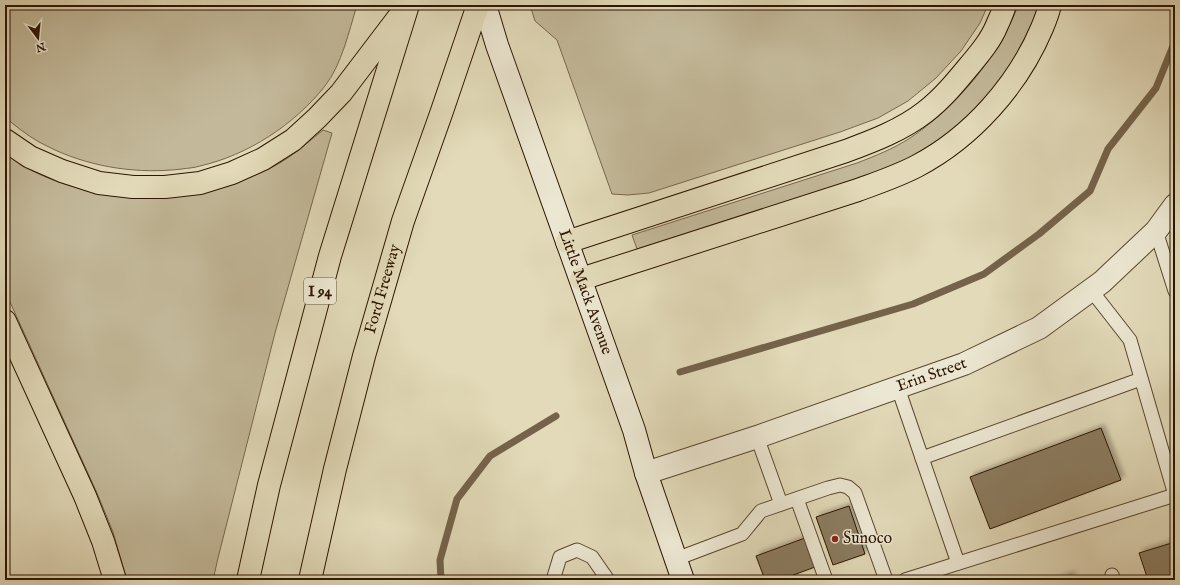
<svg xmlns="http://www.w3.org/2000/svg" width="1180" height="585" font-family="'IM FELL English',serif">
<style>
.green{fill:#c3b99a;stroke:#78674e}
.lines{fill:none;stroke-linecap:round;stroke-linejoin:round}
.stream{stroke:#74634a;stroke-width:7}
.building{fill:#8b7b61;stroke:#2d1501;filter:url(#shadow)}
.service-casing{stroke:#5a462f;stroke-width:15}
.minor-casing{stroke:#5a462f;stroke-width:24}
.secondary-casing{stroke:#2d1501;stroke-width:24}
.motorway-casing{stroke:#2d1501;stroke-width:24}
.service{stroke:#ece7d2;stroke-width:13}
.minor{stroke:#ece7d2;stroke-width:22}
.secondary{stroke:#ece7d2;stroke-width:22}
.motorway{stroke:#e2dab9;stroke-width:22}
.poi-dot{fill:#8f2418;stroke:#ece7d2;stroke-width:1.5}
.labels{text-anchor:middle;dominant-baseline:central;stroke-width:3;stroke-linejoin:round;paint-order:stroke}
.shield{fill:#ece7d2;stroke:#665440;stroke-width:1}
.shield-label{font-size:15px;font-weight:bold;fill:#2d1501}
.street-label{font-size:16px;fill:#2d1501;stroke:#ece7d2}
.poi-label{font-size:16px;fill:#2d1501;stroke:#ece7d2;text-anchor:start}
</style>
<defs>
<filter id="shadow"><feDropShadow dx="3.5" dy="-3.5" stdDeviation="2" flood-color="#0004"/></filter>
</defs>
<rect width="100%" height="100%" fill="#e2dab9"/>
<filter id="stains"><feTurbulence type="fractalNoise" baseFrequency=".005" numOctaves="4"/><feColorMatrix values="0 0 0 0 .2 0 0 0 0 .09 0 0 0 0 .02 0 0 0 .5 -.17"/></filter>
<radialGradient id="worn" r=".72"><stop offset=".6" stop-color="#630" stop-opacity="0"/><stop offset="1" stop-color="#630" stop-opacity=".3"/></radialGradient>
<g class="green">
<path d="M 5,5 L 357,5 C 349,31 342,64 325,86 C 294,125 248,155 200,166 C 194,168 188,168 182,169 C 139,174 95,168 55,150 C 50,147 44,145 39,142 C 27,135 15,126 5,117 Z"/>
<polygon points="530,5 988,5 980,23 961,51 936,78 908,101 878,118 840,132 649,193 628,195 612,194 557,40 535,21"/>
<path d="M 1018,5 L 1040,5 L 1036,16 L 1011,66 L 976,109 L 955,128 L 931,146 L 905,161 L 848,183 L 637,249 L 632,235 L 857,163 C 875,156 893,149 910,138 C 953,110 1001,55 1018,5 Z"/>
<path d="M 323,130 L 332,133 L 275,333 L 218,558 L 213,580 L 127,580 L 113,532 L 97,493 L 5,291 L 5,153 C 14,159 23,166 33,171 C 48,179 65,184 82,189 C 148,207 216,198 276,165 C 293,156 308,142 323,130 Z"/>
</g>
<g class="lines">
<g class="stream">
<polyline points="680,372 913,304 984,274 1039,234 1090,191 1108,149 1156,88 1175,41"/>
<polyline points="441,580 440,560 457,499 490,456 556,416"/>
</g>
</g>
<g class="building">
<polygon points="1101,428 1121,480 990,529 970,477"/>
<polygon points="849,506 865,554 833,565 816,517"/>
<polygon points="805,538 815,567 780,580 765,580 756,556"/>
<polygon points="1175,542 1175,580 1148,580 1139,553"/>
<polygon points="1071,575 1073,580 1056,580"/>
</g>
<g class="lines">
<g class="service-casing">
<g id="service">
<polyline points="1156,231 1175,291"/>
<polyline points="1091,290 1130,340 1175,495"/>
<polyline points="898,388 958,563"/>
<polyline points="757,437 781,504"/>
<polyline points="922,458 1141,379"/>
<polyline points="797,499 826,580"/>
<polyline points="676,559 742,534 761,511 828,488 840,485 848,487 855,493 886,580"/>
<polyline points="1112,575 1114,580"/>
<polyline points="553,580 560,557 577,550 592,557 608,580"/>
<polyline points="905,580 1175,495"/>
</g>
</g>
<g class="minor-casing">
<g id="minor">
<path id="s1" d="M 646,473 L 757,437 L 964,364 L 1039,328 L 1102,282 L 1156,231 L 1175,205"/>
</g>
</g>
<g class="secondary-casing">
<g id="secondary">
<path id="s2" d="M 485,5 L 497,45 L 634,430 L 646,473 L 683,580"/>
</g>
</g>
<g class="motorway-casing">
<g id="motorway">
<polyline points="5,140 30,157 62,171 99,183 133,187 165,187 200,183 232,173 263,159 293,140 317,118 341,93 398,18"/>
<path d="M 567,242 L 846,151 C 873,141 902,130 925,112 C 942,99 956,82 970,65 C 980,53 991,40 997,25 C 1000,18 1003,12 1005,5"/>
<path d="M 581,279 L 858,190 C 877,183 898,176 917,166 C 972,137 1018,85 1042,28 C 1045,21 1048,13 1050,5"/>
<polyline points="5,321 85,496 103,541 115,580"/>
<polyline points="248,580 269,485 330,256 408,5"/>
<path id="s3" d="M 310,580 L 335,469 L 364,356 L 403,221 L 442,111 L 478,5"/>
</g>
</g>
<use href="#service" class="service"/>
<use href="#minor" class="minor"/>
<use href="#secondary" class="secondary"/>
<use href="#motorway" class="motorway"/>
</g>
<circle class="poi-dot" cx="835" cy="539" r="4"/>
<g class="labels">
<rect class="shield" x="304" y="278" width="32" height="26" rx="3"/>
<g class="shield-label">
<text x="320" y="291">I 94</text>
</g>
<g class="street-label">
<text stroke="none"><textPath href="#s3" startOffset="300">Ford Freeway</textPath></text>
<text stroke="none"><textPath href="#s2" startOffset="304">Little Mack Avenue</textPath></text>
<text stroke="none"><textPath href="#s1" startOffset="302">Erin Street</textPath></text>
</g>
<g class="poi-label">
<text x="843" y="539">Sunoco</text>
</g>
</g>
<rect width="1180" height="585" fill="none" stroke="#e2dab9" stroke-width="20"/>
<rect x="6" y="6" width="1168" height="573" fill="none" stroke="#2d1501" stroke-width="2"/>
<rect x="10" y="10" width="1160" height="565" fill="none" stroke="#2d1501"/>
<g transform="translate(38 38) rotate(164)" stroke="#ece7d2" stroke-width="3" paint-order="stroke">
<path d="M0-3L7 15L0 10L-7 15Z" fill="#2d1501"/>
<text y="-6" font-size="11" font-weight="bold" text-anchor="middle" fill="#2d1501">N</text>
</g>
<rect width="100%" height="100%" filter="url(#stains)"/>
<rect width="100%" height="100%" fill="url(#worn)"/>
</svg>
